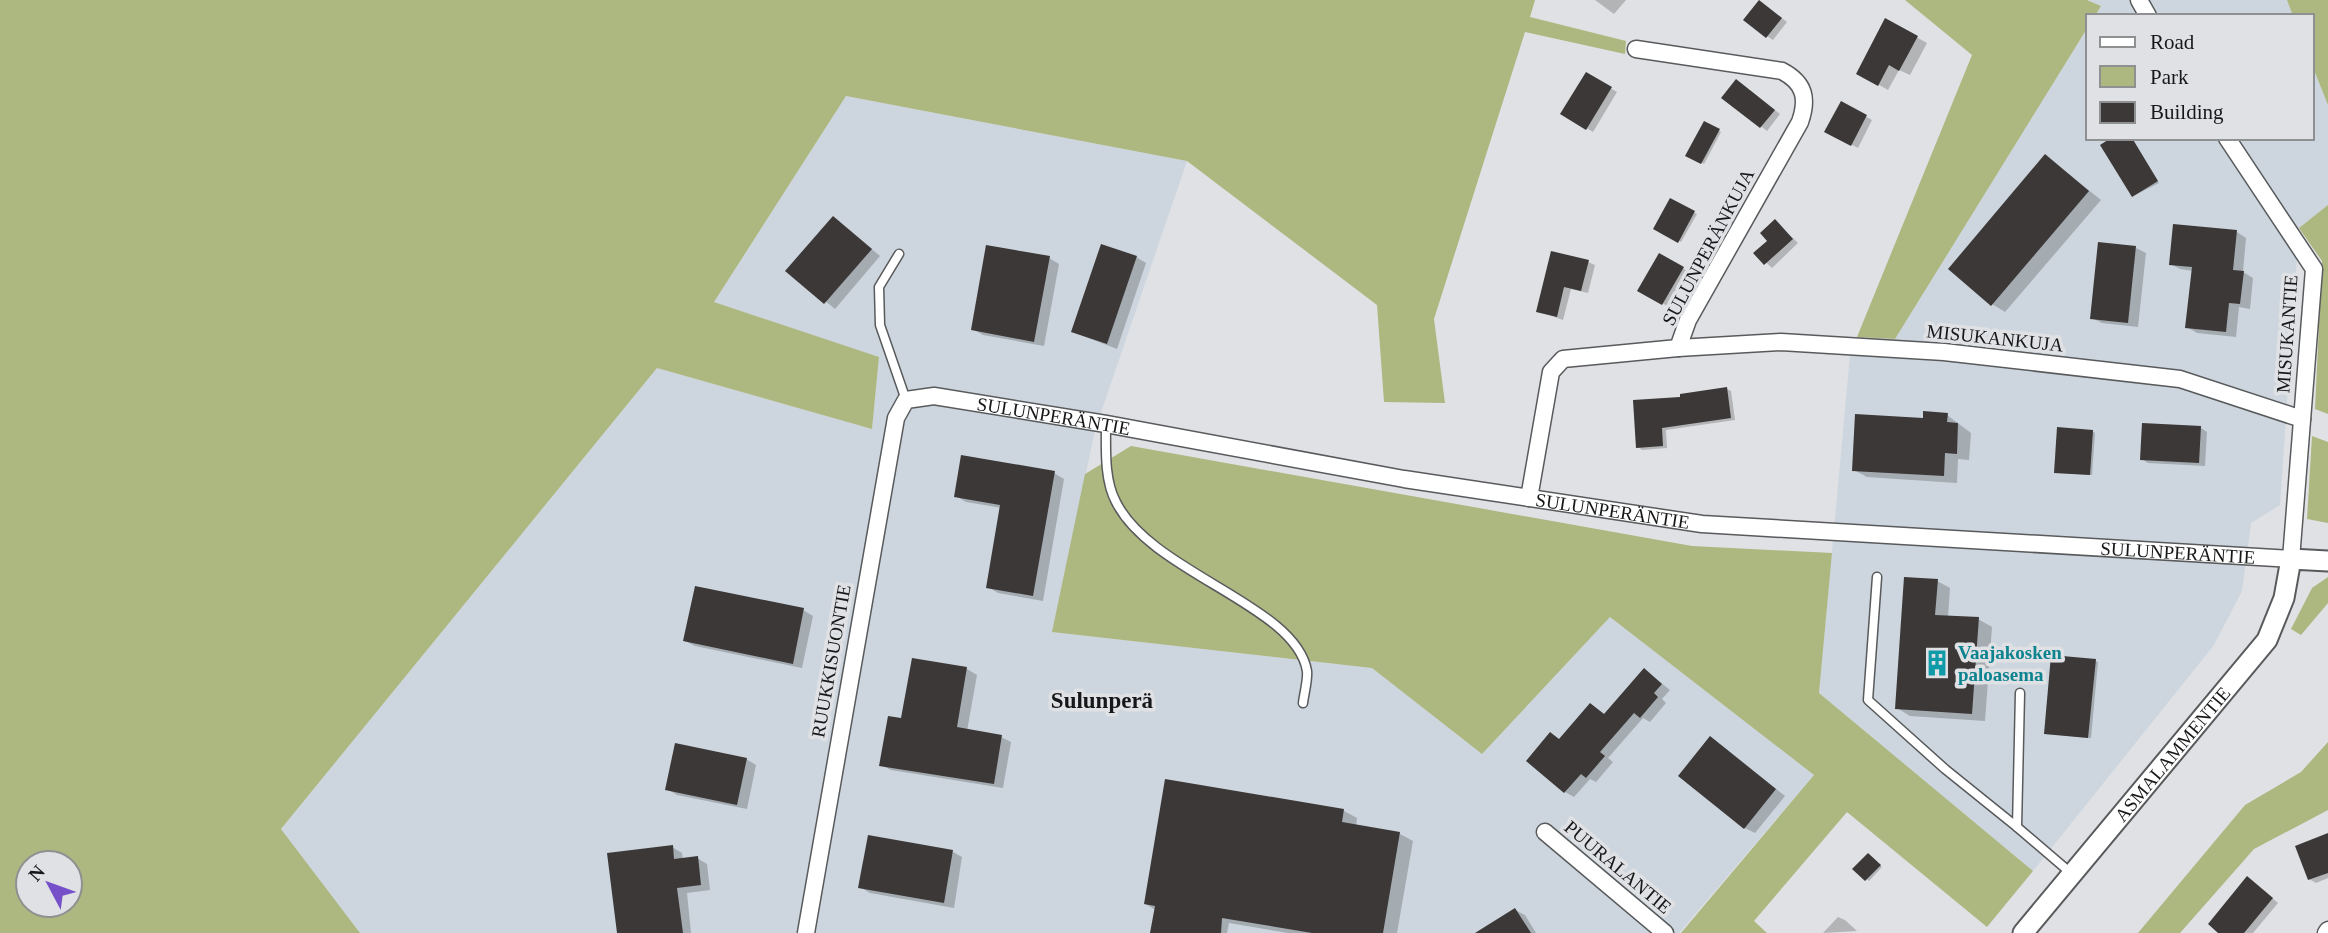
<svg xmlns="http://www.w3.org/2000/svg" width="2328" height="933" font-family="'Times New Roman',serif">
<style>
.built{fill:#cdd6de}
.green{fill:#adb780;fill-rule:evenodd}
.shadow{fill:#0003}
.building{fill:#3b3837}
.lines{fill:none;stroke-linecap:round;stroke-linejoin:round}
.service-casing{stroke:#585a5c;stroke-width:11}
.minor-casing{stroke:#585a5c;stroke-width:19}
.tertiary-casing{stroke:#585a5c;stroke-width:23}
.service{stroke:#fff;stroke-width:8}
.minor{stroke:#fff;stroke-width:16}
.tertiary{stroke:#fff;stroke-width:19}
.labels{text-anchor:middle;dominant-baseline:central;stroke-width:7;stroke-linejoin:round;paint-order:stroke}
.street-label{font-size:19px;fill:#161718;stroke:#dfe1e4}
.culture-label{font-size:19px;font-weight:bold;fill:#0d838f;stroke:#dfe1e4;text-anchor:start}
.quarter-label{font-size:23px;font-weight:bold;fill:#161718;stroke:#dfe1e4}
</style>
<rect width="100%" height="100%" fill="#dfe1e4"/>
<g class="built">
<polygon points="2088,0 2287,0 2293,16 2095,16 2101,6"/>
<polygon points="2088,27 2088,138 2312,138 2312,65 2328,105 2328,205 2299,228 2280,505 2251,523 2242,591 2214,645 2033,871 1819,693 1850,355 1890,356 1895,339"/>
<polygon points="846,96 1187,161 1095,430 1053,632 1372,668 1482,754 1610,617 1814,775 1679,933 360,933 281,829 657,368 872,429 879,357 714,302"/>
</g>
<g class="green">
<path d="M 0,0 L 1535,0 L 1530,17 L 1626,41 L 1625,54 L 1525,32 L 1434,319 L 1445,403 L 1384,402 L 1377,305 L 1187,161 L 846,96 L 714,302 L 879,357 L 872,429 L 657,368 L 281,829 L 360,933 L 0,933 ZM 28,863 L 70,863 L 70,905 L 28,905 Z"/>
<polygon points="1905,0 2087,0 2101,6 2095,16 2088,16 2088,27 1895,339 1857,337 1972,55"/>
<polygon points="2287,0 2328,0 2328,105 2312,65 2312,16 2293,16"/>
<polygon points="2328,205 2328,414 2315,409 2322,261 2299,228"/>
<polygon points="2312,436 2328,442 2328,523 2307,519"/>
<polygon points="1131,446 1692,546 1832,553 1819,693 2033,871 1987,927 1847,812 1754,921 1767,933 1681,933 1814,775 1610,617 1482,754 1372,668 1052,632 1085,474"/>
<polygon points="2328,577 2328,603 2301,635 2291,629 2312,588"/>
<polygon points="2328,742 2328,810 2254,849 2180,933 2138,933 2245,805 2301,772"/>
</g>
<g class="shadow">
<polygon points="1595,0 1626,0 1614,14"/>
<polygon points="1766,6 1787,22 1773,40 1767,36"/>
<polygon points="1886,20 1927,43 1910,75 1899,70 1888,90 1858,73"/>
<polygon points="1586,74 1617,92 1593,132 1563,114"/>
<polygon points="1743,85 1780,114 1767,131 1724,97"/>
<polygon points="1842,103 1872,120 1858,148 1827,132"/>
<polygon points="1705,123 1721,132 1704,164 1688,155"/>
<polygon points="2114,138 2132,138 2159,183 2133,196"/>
<polygon points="2046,156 2101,200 2005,312 1992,304"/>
<polygon points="1671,200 1697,214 1681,242 1656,229"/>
<polygon points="834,218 880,256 835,309 788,271"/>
<polygon points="1775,221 1798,243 1772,268 1756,253 1769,241"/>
<polygon points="2237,232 2246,238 2243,272 2253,278 2250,309 2239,307 2236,337 2197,333 2187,327 2193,271 2180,269 2171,264"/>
<polygon points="2136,248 2146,253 2138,327 2102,323 2092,318"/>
<polygon points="1660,255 1689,272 1669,307 1640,290"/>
<polygon points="1136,257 1146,263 1117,349 1073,332"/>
<polygon points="1049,258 1059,264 1044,346 983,335 973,329"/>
<polygon points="1588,262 1595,265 1588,293 1571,289 1563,320 1538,311"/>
<polygon points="1727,389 1731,391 1735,420 1666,430 1667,448 1642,450 1638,447 1682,399"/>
<polygon points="1947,415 1971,433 1969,460 1958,459 1957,483 1867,477 1854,470 1924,420"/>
<polygon points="2201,428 2207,432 2205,466 2148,463 2142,459"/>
<polygon points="2092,431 2095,433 2092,475 2059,473"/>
<polygon points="1054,473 1064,479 1043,601 998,593 988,587 1002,508 966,502 956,496"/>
<polygon points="1937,581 1950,588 1948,617 1978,619 1992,627 1985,721 1910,716 1897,708"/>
<polygon points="803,610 813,616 802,668 695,646 685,641"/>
<polygon points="913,660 967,669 977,675 967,731 1001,737 1011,742 1003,788 891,770 881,765 903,720"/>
<polygon points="2095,661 2098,662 2091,738 2048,734"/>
<polygon points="1645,670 1670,690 1662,699 1666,703 1650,722 1643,718 1608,758 1613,762 1596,782 1590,779 1574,797 1565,792 1551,734 1560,740 1591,705 1606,715"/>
<polygon points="1720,744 1785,796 1755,833 1745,828"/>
<polygon points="746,759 756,765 747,809 677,795 667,789"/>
<polygon points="1166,781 1344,811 1357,818 1356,826 1400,834 1413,841 1397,933 1288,933 1229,923 1227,933 1152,933 1156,910 1145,904"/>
<polygon points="2328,835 2328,878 2316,883 2309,879"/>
<polygon points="672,847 682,853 683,860 697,858 707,864 710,890 687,893 691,933 618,933"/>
<polygon points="953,852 962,857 954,908 870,893 860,887"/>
<polygon points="1871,856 1882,867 1869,881 1855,869"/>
<polygon points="2253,882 2278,903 2253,933 2221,933"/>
<polygon points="1515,910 1525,915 1536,933 1478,933"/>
<polygon points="1838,917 1845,920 1857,931 1823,933"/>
</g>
<g class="building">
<polygon points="1759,0 1782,18 1766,38 1743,20"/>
<polygon points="1885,18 1918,36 1899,71 1889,65 1878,86 1856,74"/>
<polygon points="1586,72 1612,87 1586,130 1560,114"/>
<polygon points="1736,79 1775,110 1760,128 1721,98"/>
<polygon points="1841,101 1867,115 1851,146 1824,132"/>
<polygon points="1704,121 1720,129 1701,164 1685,156"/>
<polygon points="2111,138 2132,138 2158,181 2132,197 2100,145"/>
<polygon points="2045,154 2089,191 1991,306 1948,269"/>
<polygon points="1670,198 1695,211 1678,243 1653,229"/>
<polygon points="833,216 872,249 824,304 785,271"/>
<polygon points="1775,219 1793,239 1764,265 1753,253 1767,241 1760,233"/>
<polygon points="2173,224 2237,230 2233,270 2244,271 2240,304 2229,303 2226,332 2185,328 2192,267 2169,265"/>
<polygon points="2098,242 2136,246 2128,323 2090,319"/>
<polygon points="1101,244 1137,256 1107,344 1071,332"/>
<polygon points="986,245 1050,256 1034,342 971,330"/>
<polygon points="1551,251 1589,260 1581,291 1564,287 1557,317 1536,312"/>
<polygon points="1659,253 1684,267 1662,305 1637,291"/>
<polygon points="1727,387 1731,418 1662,428 1663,446 1636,448 1633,400 1680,397 1680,394"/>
<polygon points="1923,411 1948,413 1947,422 1958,423 1957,454 1945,453 1944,476 1852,471 1855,414 1923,418"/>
<polygon points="2142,423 2201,426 2199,463 2140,460"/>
<polygon points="2057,427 2093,430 2090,475 2054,473"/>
<polygon points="961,455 1055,471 1033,596 986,588 1000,505 954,497"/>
<polygon points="1904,577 1938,579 1935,615 1979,617 1972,714 1895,709"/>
<polygon points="695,586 804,608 793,664 683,641"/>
<polygon points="2051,655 2096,659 2088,738 2044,734"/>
<polygon points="912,658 967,667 957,727 1002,735 994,784 879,766 888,716 901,718"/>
<polygon points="1644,668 1662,684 1654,693 1658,697 1640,718 1634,713 1600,752 1605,756 1586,778 1581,774 1564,793 1526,761 1550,732 1559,739 1590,703 1604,714"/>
<polygon points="1710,736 1776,789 1744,829 1678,776"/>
<polygon points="675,743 747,758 737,805 665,790"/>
<polygon points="1165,779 1344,809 1342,822 1400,832 1383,933 1312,933 1222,918 1221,933 1150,933 1155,906 1144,904"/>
<polygon points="2328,833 2328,873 2308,880 2295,846"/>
<polygon points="868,835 953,850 944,903 858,888"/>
<polygon points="673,845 674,859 698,856 701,885 677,888 683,933 617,933 607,853"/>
<polygon points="1868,853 1881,865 1865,881 1852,869"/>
<polygon points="2247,876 2273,898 2244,933 2218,933 2208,924"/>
<polygon points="1515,908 1531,933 1475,933"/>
</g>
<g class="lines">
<g class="service-casing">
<g id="service">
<polyline points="899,254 879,287 880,325 906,400"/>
<path d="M 1106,424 C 1106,448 1104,480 1116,502 C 1151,573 1296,605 1307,671 C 1308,680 1304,694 1303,703"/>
<polyline points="1877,577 1868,700 1945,769 2017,827"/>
<polyline points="2020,693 2017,827 2072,874"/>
</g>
</g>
<g class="minor-casing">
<g id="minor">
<polyline points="2139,0 2148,16"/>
<polyline points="1678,348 1781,342 1944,352 2180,379 2302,419"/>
<path d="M 1529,498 L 1551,372 L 1563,359 L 1678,348 L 1688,320 L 1800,122 C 1808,99 1805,83 1782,71 L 1636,49"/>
<polyline points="1545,832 1665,933"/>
<path id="s1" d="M 806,933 L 896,418 L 906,400 L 934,396 L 1106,424 L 1404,479 L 1702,524 L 2291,559 L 2314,269 L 2227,138"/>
<polyline points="2326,933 2328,930"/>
</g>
</g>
<g class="tertiary-casing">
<g id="tertiary">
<path id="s2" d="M 2023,933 L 2267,640 L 2284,598 L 2291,559 L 2328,561"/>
</g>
</g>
<use href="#service" class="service"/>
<use href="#minor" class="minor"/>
<use href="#tertiary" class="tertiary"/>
</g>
<defs>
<g id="building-bare" transform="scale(2.1)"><path d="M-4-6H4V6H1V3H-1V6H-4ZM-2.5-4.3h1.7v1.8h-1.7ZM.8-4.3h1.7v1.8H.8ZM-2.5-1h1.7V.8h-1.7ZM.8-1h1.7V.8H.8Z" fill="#0f9aa8" stroke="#dfe1e4" stroke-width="2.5" paint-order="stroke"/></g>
</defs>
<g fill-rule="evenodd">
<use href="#building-bare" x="1937" y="663"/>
</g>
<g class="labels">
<g class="street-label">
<text transform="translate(1708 247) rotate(-62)">SULUNPERÄNKUJA</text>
<text transform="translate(2287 334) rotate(-86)">MISUKANTIE</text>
<text transform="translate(1995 338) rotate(6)">MISUKANKUJA</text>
<text stroke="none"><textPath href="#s1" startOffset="693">SULUNPERÄNTIE</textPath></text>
<text stroke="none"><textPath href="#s1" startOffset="1260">SULUNPERÄNTIE</textPath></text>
<text stroke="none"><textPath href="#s1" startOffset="1827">SULUNPERÄNTIE</textPath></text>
<text transform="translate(831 661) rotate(-80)">RUUKKISUONTIE</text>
<text stroke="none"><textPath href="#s2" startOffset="233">ASMALAMMENTIE</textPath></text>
<text transform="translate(1618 867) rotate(40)">PUURALANTIE</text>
</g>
<g class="culture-label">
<text x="1958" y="652">Vaajakosken<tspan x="1958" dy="22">paloasema</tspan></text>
</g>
<g class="quarter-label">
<text x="1102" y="700">Sulunperä</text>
</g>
</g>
<rect x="2086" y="14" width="228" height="126" fill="#dfe1e4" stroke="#8f9092" stroke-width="2"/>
<rect x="2100" y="37" width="35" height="10" fill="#ffffff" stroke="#8f9092" stroke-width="2"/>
<text x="2150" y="49" font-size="21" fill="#161718">Road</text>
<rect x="2100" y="66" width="35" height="21" fill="#adb780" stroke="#8f9092" stroke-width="2"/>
<text x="2150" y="84" font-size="21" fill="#161718">Park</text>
<rect x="2100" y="102" width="35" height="21" fill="#3b3837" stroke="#8f9092" stroke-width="2"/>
<text x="2150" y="119" font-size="21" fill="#161718">Building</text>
<g transform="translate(49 884) rotate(311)"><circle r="33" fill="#dfe1e4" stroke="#8f9092" stroke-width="2"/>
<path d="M0-5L12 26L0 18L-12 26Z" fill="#7550c9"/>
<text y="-10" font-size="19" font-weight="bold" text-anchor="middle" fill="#161718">N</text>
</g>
</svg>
